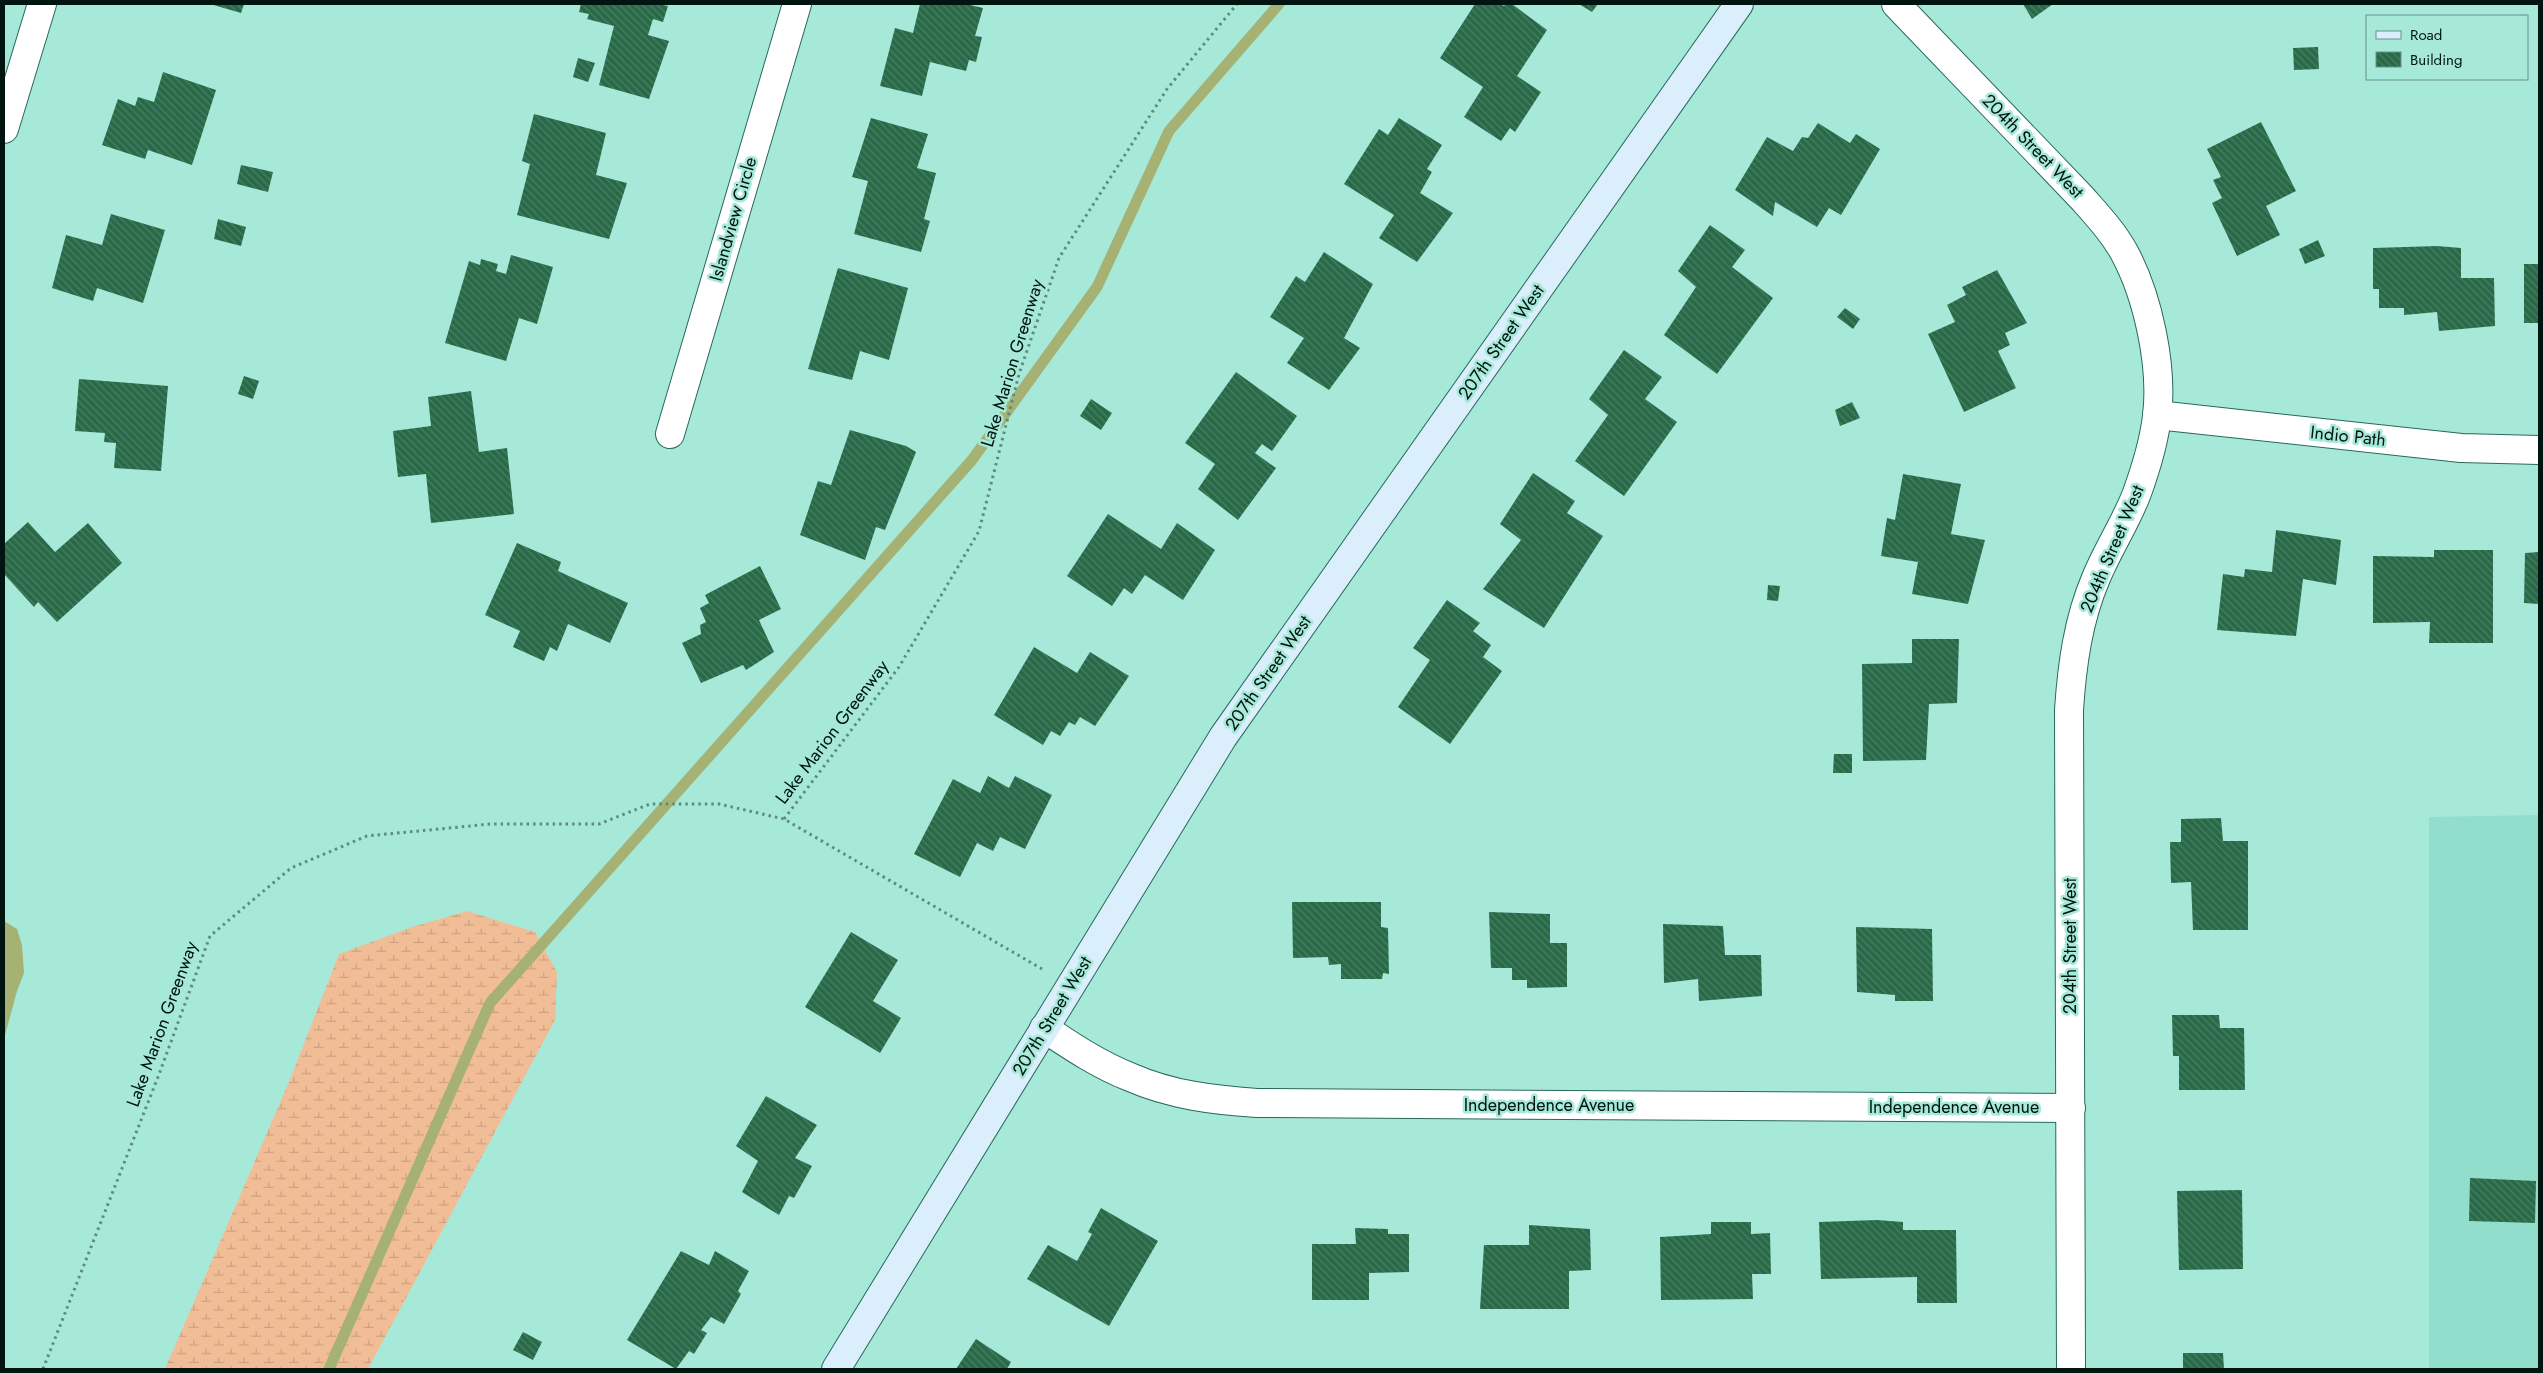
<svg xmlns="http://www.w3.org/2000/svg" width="2543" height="1373" font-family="Jost,sans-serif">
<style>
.built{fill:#92decc}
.wetland{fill:url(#wetland-marsh)}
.water{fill:#a5b273}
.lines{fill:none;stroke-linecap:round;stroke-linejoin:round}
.stream{stroke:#a5b273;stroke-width:11}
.building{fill:url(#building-back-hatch)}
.street-casing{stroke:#27695c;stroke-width:30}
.secondary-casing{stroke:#27695c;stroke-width:30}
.path{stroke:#5d8b7f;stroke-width:3;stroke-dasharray:2.5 4;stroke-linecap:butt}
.street{stroke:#fff;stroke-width:28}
.secondary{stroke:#dbeefb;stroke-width:28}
.labels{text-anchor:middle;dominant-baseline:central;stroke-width:5;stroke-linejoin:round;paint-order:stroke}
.street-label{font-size:18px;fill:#001510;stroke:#a7e9d9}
</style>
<defs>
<pattern id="wetland-marsh" width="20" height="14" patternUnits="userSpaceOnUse" patternTransform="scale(1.25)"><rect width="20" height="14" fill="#f1bd96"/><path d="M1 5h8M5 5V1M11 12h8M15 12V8" fill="none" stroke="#cda280"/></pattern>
<pattern id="building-back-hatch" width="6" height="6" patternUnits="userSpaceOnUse" patternTransform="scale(1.25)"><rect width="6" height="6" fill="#286a48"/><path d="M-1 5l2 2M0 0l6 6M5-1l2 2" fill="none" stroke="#4a7e64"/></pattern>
</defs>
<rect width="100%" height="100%" fill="#a7e9d9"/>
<polygon class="built" points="2539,815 2539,1369 2429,1369 2429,817"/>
<polygon class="wetland" points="467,911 535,932 557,972 555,1020 368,1369 165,1369 289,1082 339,954 412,927"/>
<polygon class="water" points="4,921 17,929 22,945 24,973 17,991 4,1039"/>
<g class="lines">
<polyline class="stream" points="329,1369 490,1003 972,460 1097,287 1169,131 1279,4"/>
</g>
<g class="building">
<polygon points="210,4 244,4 241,13"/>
<polygon points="581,4 659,4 668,6 663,22 653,19 648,35 669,41 649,99 599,85 614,26 587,19 589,14 579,12"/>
<polygon points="920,4 966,4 983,8 975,36 982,37 976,62 969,60 966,71 930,62 922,96 880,86 895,28 913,33"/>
<polygon points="1475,4 1500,4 1504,6 1506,4 1512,4 1547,30 1517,76 1541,92 1515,132 1510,128 1501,141 1464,117 1483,87 1440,58"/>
<polygon points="1579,4 1598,4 1592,12"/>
<polygon points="2023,4 2053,4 2032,19"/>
<polygon points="2318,47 2319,69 2294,70 2293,48"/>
<polygon points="578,58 595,63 588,82 573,77"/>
<polygon points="163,72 216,90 192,165 148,150 145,159 102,145 118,99 135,106 138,97 154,102"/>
<polygon points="534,114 606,133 596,175 627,183 609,239 517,215 530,164 522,161"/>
<polygon points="871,118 928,134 917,168 936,173 924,219 930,221 921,252 854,234 868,181 852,177"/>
<polygon points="1399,118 1442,145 1427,169 1432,172 1420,193 1453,213 1417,262 1379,238 1394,215 1344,184 1379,129 1388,135"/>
<polygon points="2261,122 2296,191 2266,206 2280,235 2237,256 2212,203 2222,198 2213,180 2221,177 2207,149"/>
<polygon points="1818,123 1850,143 1856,134 1880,149 1841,215 1829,208 1817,227 1775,202 1773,216 1735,190 1767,137 1793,151 1802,137 1808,138"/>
<polygon points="241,165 273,172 268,192 237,184"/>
<polygon points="111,214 165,230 143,303 97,288 93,301 52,288 66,235 102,245"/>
<polygon points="218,219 246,227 241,246 214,239"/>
<polygon points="1710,225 1745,250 1732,267 1773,298 1717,374 1664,335 1696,287 1678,271"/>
<polygon points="2318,240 2325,256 2305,264 2299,249"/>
<polygon points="2437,246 2461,248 2461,278 2494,278 2495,326 2439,331 2437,312 2404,315 2404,308 2379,308 2379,289 2373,289 2373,248"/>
<polygon points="1324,252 1373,284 1344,338 1360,348 1329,390 1287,363 1304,338 1270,317 1296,276 1305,282"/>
<polygon points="511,255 553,267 537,324 519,318 506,361 445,343 469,261 480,265 481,259 498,264 496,271 506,274"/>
<rect x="2524" y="264" width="15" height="59"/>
<polygon points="838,268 908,288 889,360 860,351 852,380 808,369"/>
<polygon points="1997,270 2027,323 2005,333 2010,345 1998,351 2016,388 1964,412 1928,334 1955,322 1947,305 1966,295 1962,287"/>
<polygon points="1845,308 1860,319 1853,329 1837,317"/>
<polygon points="1624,350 1662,377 1645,399 1677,422 1624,496 1575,461 1608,415 1589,399"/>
<polygon points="1236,372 1297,416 1272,451 1262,444 1255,453 1276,468 1238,520 1198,489 1215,464 1185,443"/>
<polygon points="244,376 259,381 253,399 238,394"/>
<polygon points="79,379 168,386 161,471 114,468 116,443 104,442 105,433 75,431"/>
<polygon points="471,391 479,452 507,448 514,514 431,523 426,474 398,477 393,431 431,426 428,397"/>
<polygon points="1091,399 1112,413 1101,430 1080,416"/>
<polygon points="1852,402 1860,418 1840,426 1835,410"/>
<polygon points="850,430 906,446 916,452 885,530 876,527 865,560 800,535 818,481 831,485"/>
<polygon points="1533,473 1575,501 1567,513 1603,536 1544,628 1483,589 1521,540 1500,524"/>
<polygon points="1903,474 1961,484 1951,534 1985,540 1968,604 1912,594 1918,562 1881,556 1887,518 1895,520"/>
<polygon points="1108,514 1161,549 1177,523 1215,550 1183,600 1145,575 1132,594 1124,588 1112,606 1067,576"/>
<polygon points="28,522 55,552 88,523 122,563 57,622 38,602 34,607 4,574 4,544"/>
<polygon points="2276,530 2341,540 2336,585 2303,579 2296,636 2217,630 2223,574 2244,577 2245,569 2272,572"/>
<polygon points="517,543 561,562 558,571 628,603 610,643 568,624 557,651 550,647 544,661 513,647 520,631 485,615"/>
<polygon points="2434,550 2493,550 2493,643 2429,643 2430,622 2373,623 2373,556 2434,557"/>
<polygon points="2539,552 2539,604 2524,603 2525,553"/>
<polygon points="760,566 781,609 759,620 774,652 746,670 743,665 701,683 682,643 701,634 700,625 706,622 700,608 709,603 705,595"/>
<polygon points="1768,585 1780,586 1778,601 1767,600"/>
<polygon points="1447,600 1480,623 1473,631 1491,645 1483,657 1502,671 1450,744 1398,707 1430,660 1413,648"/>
<polygon points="1912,639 1959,639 1957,703 1929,704 1926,760 1863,761 1862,664 1912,663"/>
<polygon points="1034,647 1077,673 1090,652 1129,676 1095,726 1080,717 1075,725 1069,722 1060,736 1051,731 1043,745 994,715"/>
<polygon points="1834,754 1852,754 1852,773 1833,773"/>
<polygon points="988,776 1009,788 1015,776 1052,795 1025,849 1000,837 993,851 977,843 960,877 914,854 953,779 980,793"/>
<polygon points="2221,818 2223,841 2248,841 2248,930 2193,930 2191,882 2171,883 2170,842 2181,842 2181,819"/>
<polygon points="1292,902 1381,902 1381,927 1388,928 1389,974 1383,973 1382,979 1341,979 1341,964 1329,965 1328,957 1293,958"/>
<polygon points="1489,912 1550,914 1550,943 1567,943 1567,987 1527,988 1527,980 1512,980 1512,968 1491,968"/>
<polygon points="1663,924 1723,926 1725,955 1761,955 1762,996 1699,1001 1698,979 1664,983"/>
<polygon points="1856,927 1932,929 1933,1001 1895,1001 1895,995 1857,992"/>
<polygon points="851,932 898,960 873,1001 901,1018 880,1053 805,1007"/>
<polygon points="2172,1015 2219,1015 2220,1028 2244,1028 2245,1090 2179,1090 2179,1056 2173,1056"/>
<polygon points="766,1096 817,1125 795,1158 812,1166 794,1198 789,1196 779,1215 742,1192 758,1161 736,1146"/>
<polygon points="2470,1178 2536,1181 2535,1223 2469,1221"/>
<polygon points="2242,1190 2243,1269 2179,1270 2177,1191"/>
<polygon points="1101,1208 1158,1241 1109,1326 1027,1279 1048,1245 1077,1261 1092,1234 1088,1232"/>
<polygon points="1877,1220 1903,1222 1903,1230 1956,1230 1957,1303 1917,1303 1917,1277 1821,1279 1819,1222"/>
<polygon points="1711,1222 1751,1222 1751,1234 1770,1233 1771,1274 1752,1274 1753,1299 1661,1300 1660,1237 1711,1234"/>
<polygon points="1529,1225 1590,1229 1591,1270 1569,1271 1569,1309 1480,1309 1484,1245 1529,1245"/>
<polygon points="1355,1228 1388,1229 1388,1234 1409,1234 1409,1272 1369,1273 1369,1300 1312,1300 1312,1244 1356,1244"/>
<polygon points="681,1251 709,1265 715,1251 749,1271 738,1291 741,1294 724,1324 711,1317 701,1330 707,1333 694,1354 689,1351 676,1369 627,1340"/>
<polygon points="523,1332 542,1342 533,1360 513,1350"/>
<polygon points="976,1339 1011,1362 1007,1369 956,1369"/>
<polygon points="2183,1353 2223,1353 2224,1369 2183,1369"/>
</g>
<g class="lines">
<g class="street-casing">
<g id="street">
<path d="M 1896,4 L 2082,198 C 2097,215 2113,232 2124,252 C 2148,296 2163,366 2157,416 C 2154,442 2146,468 2137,493 C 2126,522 2108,549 2096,578 C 2078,620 2072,665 2069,710 L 2071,1369"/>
<polyline points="4,129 42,4"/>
<polyline points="2157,415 2461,448 2539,450"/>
<polyline points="670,434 797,4"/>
<path d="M 1044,1028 C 1071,1046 1099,1065 1130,1077 C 1171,1095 1213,1100 1257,1103 L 2071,1108"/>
</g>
</g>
<g class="secondary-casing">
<polyline id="secondary" points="836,1369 1223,737 1739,4"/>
</g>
<g class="path">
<polyline points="784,819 899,667 979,531 1019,374 1059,258 1167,89 1237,4"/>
<polyline points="43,1369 158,1077 210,936 291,868 367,836 490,824 599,824 650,804 719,804 784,819 1042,969"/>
</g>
<use href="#street" class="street"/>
<use href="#secondary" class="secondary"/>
</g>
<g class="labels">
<g class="street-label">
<text transform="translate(2033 146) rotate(46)">204th Street West</text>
<text transform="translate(733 219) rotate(-74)">Islandview Circle</text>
<text transform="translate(1501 342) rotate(-55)">207th Street West</text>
<text transform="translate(1012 363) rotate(-73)">Lake Marion Greenway</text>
<text transform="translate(2348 436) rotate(6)">Indio Path</text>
<text transform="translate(2112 549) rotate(-67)">204th Street West</text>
<text transform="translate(1268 673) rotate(-55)">207th Street West</text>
<text transform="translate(832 732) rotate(-53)">Lake Marion Greenway</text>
<text transform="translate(2070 946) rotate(-90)">204th Street West</text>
<text transform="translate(1052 1016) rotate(-59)">207th Street West</text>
<text transform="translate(162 1024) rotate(-70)">Lake Marion Greenway</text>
<text x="1549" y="1105">Independence Avenue</text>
<text x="1954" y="1107">Independence Avenue</text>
</g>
</g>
<rect width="2543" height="1373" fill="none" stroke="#001510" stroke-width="10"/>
<rect x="2366" y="15" width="162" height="65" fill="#a7e9d9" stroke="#649489"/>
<rect x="2376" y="31" width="25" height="8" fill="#dbeefb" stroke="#649489"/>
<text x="2410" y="40" font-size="15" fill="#001510">Road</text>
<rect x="2376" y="52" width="25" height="15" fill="url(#building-back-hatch)" stroke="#649489"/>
<text x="2410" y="65" font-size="15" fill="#001510">Building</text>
</svg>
